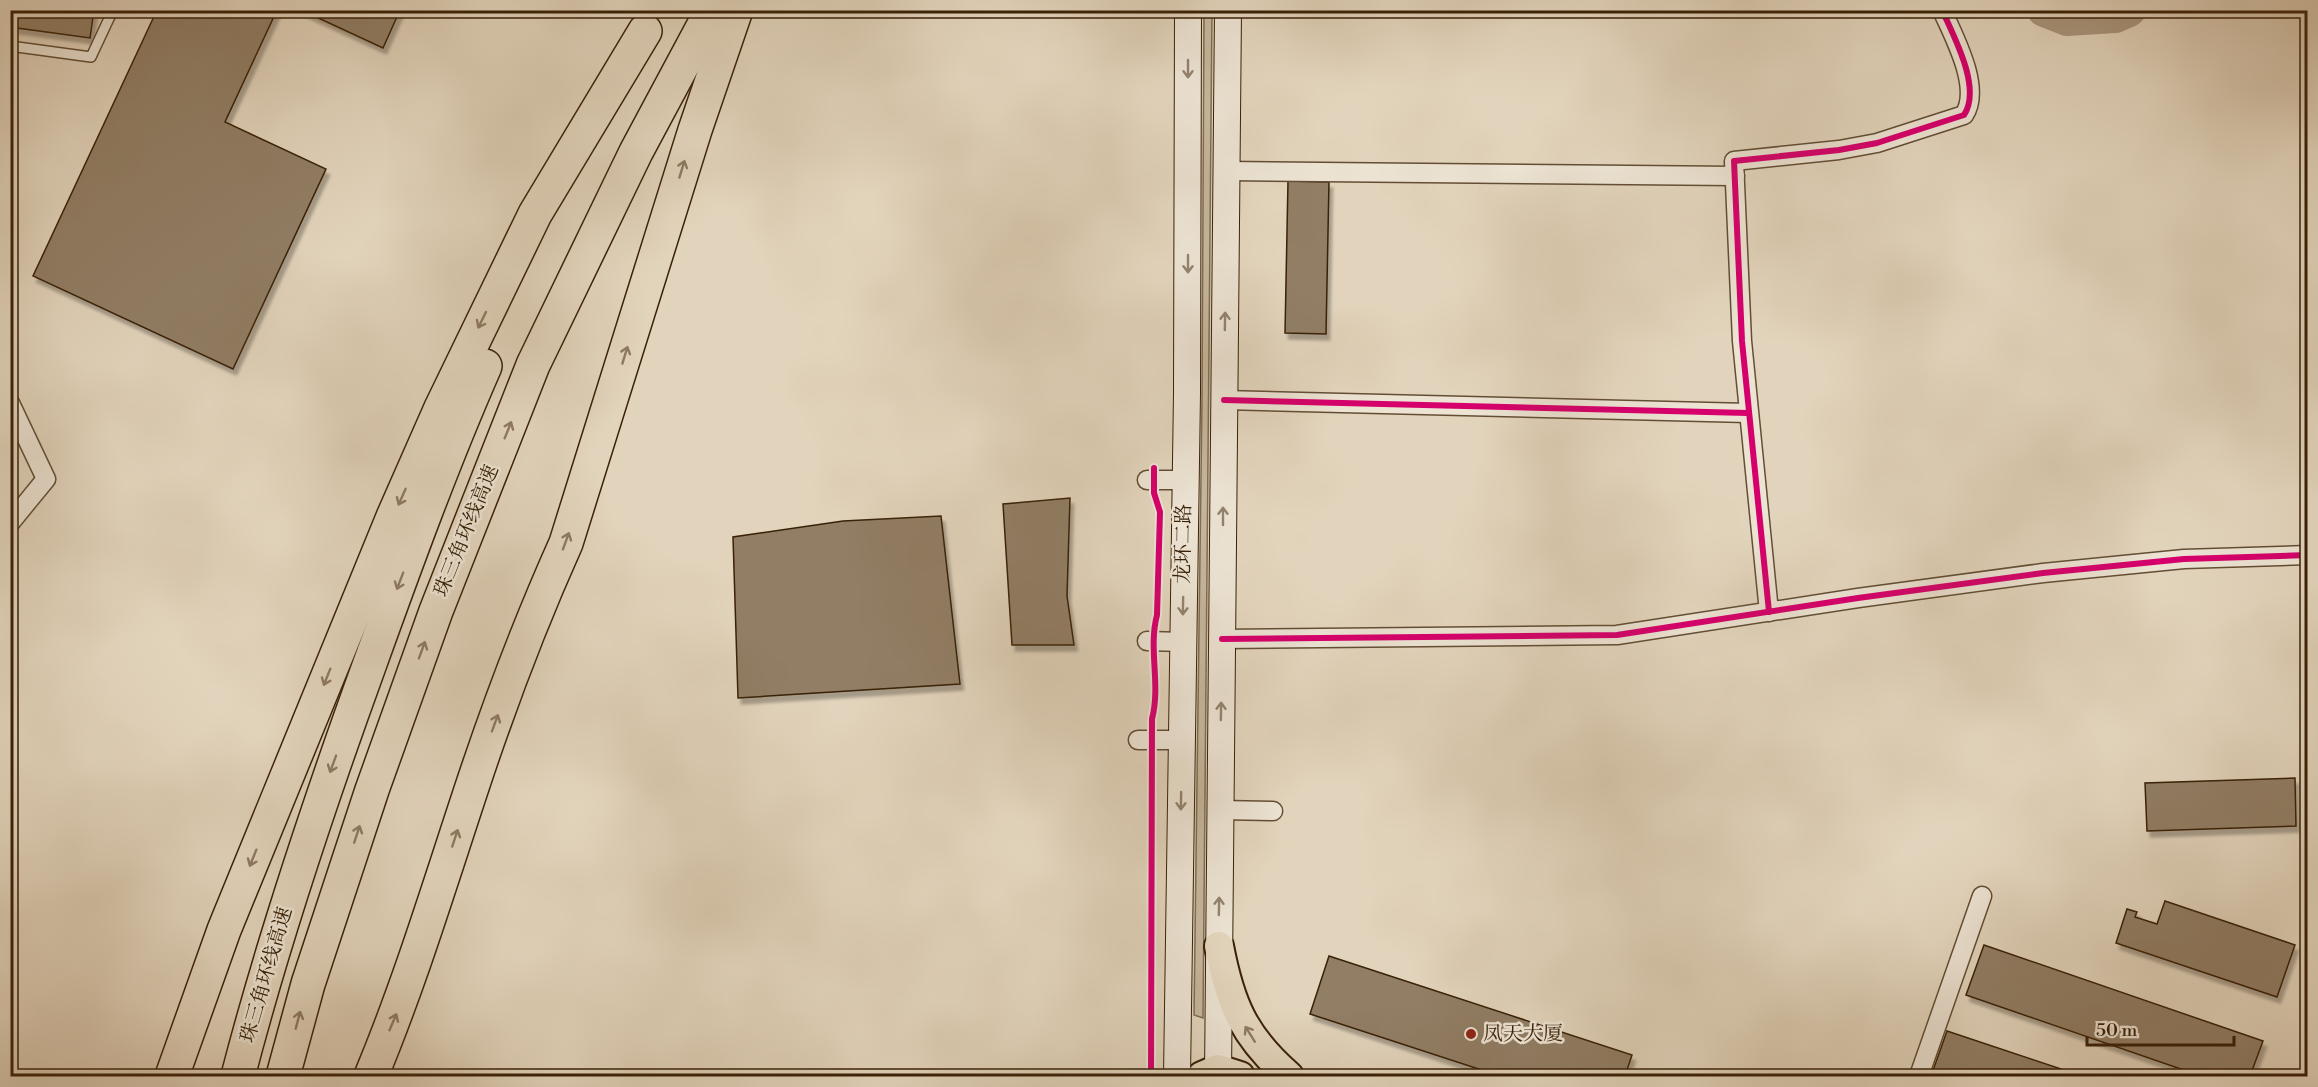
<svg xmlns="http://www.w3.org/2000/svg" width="2318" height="1087" font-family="'Libre Bodoni','Noto Serif SC',serif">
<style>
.green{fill:#c5b69d;stroke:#7f6c52;stroke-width:1.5}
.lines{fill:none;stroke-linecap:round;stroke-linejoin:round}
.river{stroke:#a9977e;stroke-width:34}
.building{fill:#917e65;stroke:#392107;stroke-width:1.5;filter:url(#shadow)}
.service-casing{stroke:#634e34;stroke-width:12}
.minor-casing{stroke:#634e34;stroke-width:21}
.secondary-casing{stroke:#392107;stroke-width:28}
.primary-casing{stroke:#392107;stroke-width:32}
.motorway-casing{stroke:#392107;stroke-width:36}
.service{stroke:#ece3d3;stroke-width:9}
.minor{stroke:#ece3d3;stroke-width:18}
.secondary{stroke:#ece3d3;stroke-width:26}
.primary{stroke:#e2d4bc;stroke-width:28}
.motorway{stroke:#e2d4bc;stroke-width:33}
.cycleway-casing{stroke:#ece3d3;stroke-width:10}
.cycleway{stroke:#d6006c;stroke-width:6}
.oneway{stroke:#92826d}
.oneway2{stroke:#8e7a62}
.poi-dot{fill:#8f2418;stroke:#ece3d3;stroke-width:2}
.labels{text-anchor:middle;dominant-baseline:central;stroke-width:5;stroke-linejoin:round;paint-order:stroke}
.street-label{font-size:20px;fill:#392107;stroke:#ece3d3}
.poi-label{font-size:20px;fill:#392107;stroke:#ece3d3;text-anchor:start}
</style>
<defs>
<filter id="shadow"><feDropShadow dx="3.5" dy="6" stdDeviation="1.5" flood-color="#0004"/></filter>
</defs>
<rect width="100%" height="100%" fill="#e2d4bc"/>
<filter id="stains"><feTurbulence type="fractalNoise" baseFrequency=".00333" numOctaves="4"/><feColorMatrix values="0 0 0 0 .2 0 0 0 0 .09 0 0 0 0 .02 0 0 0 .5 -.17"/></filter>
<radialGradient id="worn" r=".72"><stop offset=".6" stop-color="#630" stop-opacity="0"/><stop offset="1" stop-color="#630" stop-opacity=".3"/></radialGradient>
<polygon class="green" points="1212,11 1203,1018 1194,1015 1202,400 1204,11"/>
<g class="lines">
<polyline class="river" points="2044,10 2067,19 2115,16 2129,10"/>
</g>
<g class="building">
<polygon points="10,10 94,10 90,38 10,27"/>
<polygon points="157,10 277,10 225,122 326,169 233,369 33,276"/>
<polygon points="301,10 400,10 383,48"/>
<polygon points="1288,181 1329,182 1326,334 1285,333"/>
<polygon points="1070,498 1067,596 1074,645 1012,645 1003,504"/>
<polygon points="941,516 960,684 738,698 733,537 843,521"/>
<polygon points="2295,778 2296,826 2147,831 2145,783"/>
<polygon points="2165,901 2295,945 2277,997 2116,943 2127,909 2137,912 2135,917 2157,924"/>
<polygon points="1984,945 2263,1041 2250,1076 2201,1076 1966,995"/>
<polygon points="1329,956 1632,1055 1625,1076 1500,1076 1310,1014"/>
<polygon points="1947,1031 2082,1076 1931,1076"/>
<polygon points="2305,1058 2308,1058 2308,1076 2299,1076"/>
</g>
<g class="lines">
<g class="service-casing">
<polyline id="service" points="10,46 91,57 113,10"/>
</g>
<g class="minor-casing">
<g id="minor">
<polyline points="1227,171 1735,176"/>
<polyline points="1224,400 1748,413"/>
<polyline points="10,403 46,479 10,523"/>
<polyline points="1147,480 1184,480"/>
<path d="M 1769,612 L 1742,341 L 1734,161 L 1839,150 L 1877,143 L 1964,115 C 1982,88 1954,37 1942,10"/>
<polyline points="1222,639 1617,635 1858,598 2043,573 2184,559 2308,555"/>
<polyline points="1147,641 1183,642"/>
<polyline points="1138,740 1183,740"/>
<polyline points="1220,810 1273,811"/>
<polyline points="1919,1076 1982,896"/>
</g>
</g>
<g class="secondary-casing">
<g id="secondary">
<polyline points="1177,1076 1187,393 1188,10"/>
<polyline points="1218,1076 1228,10"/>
</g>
</g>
<g class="primary-casing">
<g id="primary">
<path d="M 1219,946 C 1230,1004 1244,1037 1289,1076"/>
<polyline points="1202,1076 1218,1069 1240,1076"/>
</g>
</g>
<g class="motorway-casing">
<g id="motorway">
<polyline points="172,1076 224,930 393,517 441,408 535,214 645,31"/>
<path d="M 238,1076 C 274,937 320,801 369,666 C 405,566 442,464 485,366"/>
<polyline points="283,1076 308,984 372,790 436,611 533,365 636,152 712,10"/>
<path d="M 371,1076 C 411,980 441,880 474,781 C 501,700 531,621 566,543 L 695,130 L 736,10"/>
</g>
</g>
<use href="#service" class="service"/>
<use href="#minor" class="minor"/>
<use href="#secondary" class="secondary"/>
<use href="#primary" class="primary"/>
<use href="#motorway" class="motorway"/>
<g class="cycleway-casing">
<g id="cycleway">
<polyline points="1224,400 1748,413"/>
<path d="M 1769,612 L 1742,341 L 1734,161 L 1839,150 L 1877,143 L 1964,115 C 1982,88 1954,37 1942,10"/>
<polyline points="1222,639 1617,635 1858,598 2043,573 2184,559 2308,555"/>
<path d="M 1151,1076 L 1152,719 C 1161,684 1148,649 1157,615 L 1160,512 L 1154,493 L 1154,468"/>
</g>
</g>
<use href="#cycleway" class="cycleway"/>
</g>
<defs><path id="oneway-shaft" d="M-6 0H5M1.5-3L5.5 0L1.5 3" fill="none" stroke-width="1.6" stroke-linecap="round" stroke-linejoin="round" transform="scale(1.5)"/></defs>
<g class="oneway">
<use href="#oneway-shaft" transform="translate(1188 69) rotate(90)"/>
<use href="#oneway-shaft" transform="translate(1188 264) rotate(90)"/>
<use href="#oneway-shaft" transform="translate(1225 321) rotate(-89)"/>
<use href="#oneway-shaft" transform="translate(1223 516) rotate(-90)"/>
<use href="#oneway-shaft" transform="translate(1183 606) rotate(91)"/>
<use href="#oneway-shaft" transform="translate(1221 711) rotate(-89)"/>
<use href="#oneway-shaft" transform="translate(1181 801) rotate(91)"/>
<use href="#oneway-shaft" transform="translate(1219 906) rotate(-89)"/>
</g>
<g class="oneway2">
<use href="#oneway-shaft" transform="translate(682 169) rotate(-73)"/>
<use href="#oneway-shaft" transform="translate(482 320) rotate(116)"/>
<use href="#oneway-shaft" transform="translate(625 355) rotate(-73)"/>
<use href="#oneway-shaft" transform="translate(508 430) rotate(-68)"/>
<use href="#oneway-shaft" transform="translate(402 497) rotate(114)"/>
<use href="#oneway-shaft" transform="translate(566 541) rotate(-70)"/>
<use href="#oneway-shaft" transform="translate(400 581) rotate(111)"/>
<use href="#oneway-shaft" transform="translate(422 650) rotate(-70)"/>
<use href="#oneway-shaft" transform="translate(327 677) rotate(112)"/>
<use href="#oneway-shaft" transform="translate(495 723) rotate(-70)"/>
<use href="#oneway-shaft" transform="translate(333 764) rotate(110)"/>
<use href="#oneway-shaft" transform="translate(357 834) rotate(-72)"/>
<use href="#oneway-shaft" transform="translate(455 838) rotate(-72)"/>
<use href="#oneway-shaft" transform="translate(253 858) rotate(112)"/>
<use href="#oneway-shaft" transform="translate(298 1020) rotate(-75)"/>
<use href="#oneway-shaft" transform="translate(393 1022) rotate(-67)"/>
<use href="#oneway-shaft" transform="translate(1250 1034) rotate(-122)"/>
</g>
<circle class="poi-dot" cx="1471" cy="1034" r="6"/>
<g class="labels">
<g class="street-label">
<text transform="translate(467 531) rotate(-68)">珠三角环线高速</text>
<text transform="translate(1184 544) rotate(-89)">龙环二路</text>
<text transform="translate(267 975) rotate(-74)">珠三角环线高速</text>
</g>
<g class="poi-label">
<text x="1483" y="1034">凤天大厦</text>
</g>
</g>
<rect width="2318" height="1087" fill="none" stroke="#e2d4bc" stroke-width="36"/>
<rect x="12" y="12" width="2294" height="1063" fill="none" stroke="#392107" stroke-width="3"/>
<rect x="18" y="18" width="2282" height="1051" fill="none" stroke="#392107" stroke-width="1.5"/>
<path d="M2087 1036v9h147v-9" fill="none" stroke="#392107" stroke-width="3"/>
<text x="2096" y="1036" font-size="18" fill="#392107" stroke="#ece3d3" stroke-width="4.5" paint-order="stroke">50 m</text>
<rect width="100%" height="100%" filter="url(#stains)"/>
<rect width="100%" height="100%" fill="url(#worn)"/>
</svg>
